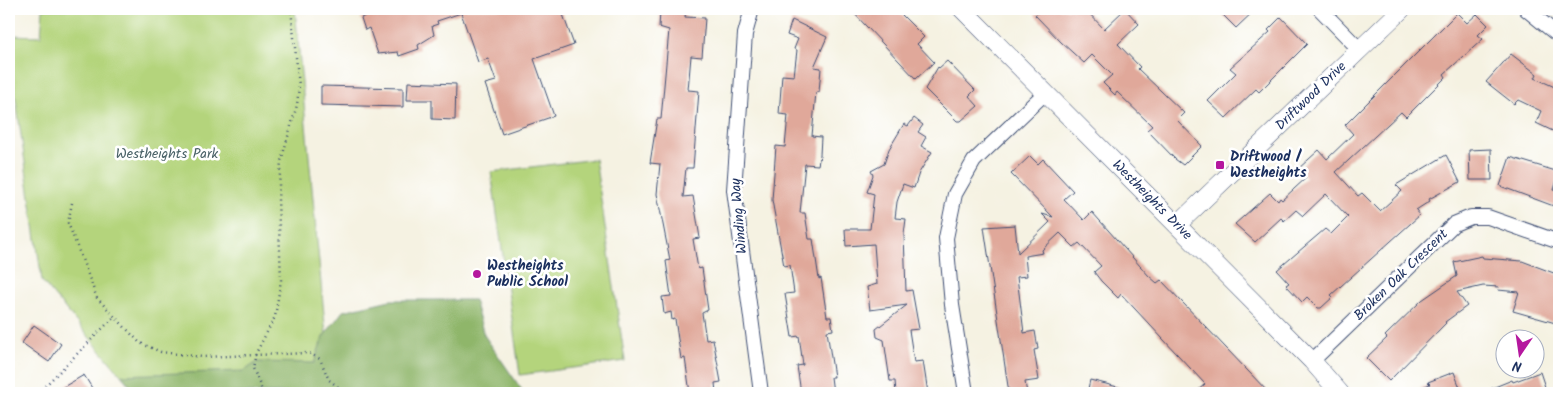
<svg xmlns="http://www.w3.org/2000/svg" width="1568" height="402" font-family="Kalam,sans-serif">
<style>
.green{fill:#b4d47b;stroke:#68826c}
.forest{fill:#8fb66b;stroke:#557264}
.building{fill:#e0a89a}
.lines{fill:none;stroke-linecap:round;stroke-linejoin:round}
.minor-casing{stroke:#3c4c72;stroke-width:16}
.tertiary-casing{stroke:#3c4c72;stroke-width:19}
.path{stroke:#3c4c72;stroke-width:2.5;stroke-dasharray:1 4;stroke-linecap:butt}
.minor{stroke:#fff;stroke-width:14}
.tertiary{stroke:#fff;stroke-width:18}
.poi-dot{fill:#b5179e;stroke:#fff;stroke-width:2}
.labels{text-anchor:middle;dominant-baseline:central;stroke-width:5;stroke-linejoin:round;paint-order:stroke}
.street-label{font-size:14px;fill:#1b2f5e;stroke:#fff}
.park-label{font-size:14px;fill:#496167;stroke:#fff}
.poi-label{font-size:14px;font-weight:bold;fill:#1b2f5e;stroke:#fff;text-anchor:start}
</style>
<rect width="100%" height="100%" fill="#fff"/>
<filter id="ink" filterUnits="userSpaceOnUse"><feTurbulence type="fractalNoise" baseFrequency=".02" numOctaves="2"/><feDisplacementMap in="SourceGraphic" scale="10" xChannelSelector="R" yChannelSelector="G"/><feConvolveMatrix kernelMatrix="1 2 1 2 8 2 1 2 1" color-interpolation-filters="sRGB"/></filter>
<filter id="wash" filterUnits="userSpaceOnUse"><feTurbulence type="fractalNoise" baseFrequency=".0096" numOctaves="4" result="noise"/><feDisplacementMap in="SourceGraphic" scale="20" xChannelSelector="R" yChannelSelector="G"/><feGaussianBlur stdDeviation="1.12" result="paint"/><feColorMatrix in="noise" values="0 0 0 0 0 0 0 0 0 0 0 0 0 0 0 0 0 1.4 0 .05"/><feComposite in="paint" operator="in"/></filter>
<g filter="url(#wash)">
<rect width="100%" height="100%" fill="#f5f2e2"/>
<g class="green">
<polygon points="43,9 295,9 329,367 136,393 42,281 9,51 9,35 41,36"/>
<polygon points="595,159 625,361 520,375 491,172"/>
</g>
<polygon class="forest" points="390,300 474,300 484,335 524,393 136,393 121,375 244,371 257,362 314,363 323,337 343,311"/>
<g id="blocks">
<g class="building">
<polygon points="363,9 561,9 574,45 534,59 554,116 502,134 485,84 496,81 488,59 478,62 461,13 437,21 438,24 432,26 434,35 418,45 419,49 399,56 398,52 378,54 369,28 365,30 361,18 365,16"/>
<polygon points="667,9 686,9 685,17 705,18 702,57 691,56 688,90 699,91 693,168 686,168 683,197 693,196 700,238 693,239 698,269 702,268 708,310 702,313 706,340 713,339 721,382 715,383 716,393 690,393 685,358 681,359 675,319 672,320 671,312 664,314 662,297 671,296 666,261 670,260 657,194 660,164 650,163 657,119 661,119 669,30 659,27 660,12 667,13"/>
<polygon points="850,9 896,9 924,37 917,44 934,62 916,79"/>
<polygon points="1042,9 1085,9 1104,29 1125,9 1139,24 1118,44 1140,67 1138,69 1184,113 1177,120 1202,146 1183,165 1175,159 1147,130 1152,126 1117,92 1115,95 1103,83 1112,75 1092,55 1084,63 1061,42 1035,15"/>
<polygon points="1217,9 1256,9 1236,28"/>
<polygon points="1457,13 1467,23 1477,14 1488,25 1478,35 1483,39 1444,74 1446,77 1406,117 1401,112 1336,172 1358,196 1362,193 1380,211 1402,191 1396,185 1446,155 1460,182 1429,199 1430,201 1416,210 1420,215 1331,295 1333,297 1321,308 1318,308 1307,297 1302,302 1286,285 1289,283 1277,270 1325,229 1331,234 1348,217 1326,194 1303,216 1296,210 1284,221 1281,218 1255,242 1235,224 1270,193 1278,201 1280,198 1282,200 1306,178 1298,169 1319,150 1327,159 1353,134 1345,125"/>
<polygon points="1281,17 1307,44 1259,92 1256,89 1226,118 1208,101 1236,73 1230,68 1270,32 1268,30"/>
<polygon points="792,20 827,37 814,67 821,68 819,92 816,92 812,136 821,137 820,155 818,165 805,164 800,213 805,213 809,239 813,239 819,279 821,278 827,317 831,317 833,330 827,331 834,377 831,377 833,393 801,393 797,366 803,365 799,336 792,337 785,294 794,293 790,265 784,266 772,200 776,146 785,147 788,115 779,114 782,75 794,76 797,50 794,49 798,39 787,35"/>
<polygon points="1511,54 1537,74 1535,78 1559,89 1559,134 1536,123 1541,111 1518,100 1514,104 1486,82"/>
<polygon points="947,61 975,90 969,96 978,106 961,121 957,121 925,89 938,67 939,68"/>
<polygon points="408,82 456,84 455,120 432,119 432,100 407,100"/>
<polygon points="321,86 403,88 403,107 321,105"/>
<polygon points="914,118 923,125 918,132 926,137 921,146 932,152 919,173 914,188 903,184 897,202 895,218 906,219 904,234 906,291 912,290 919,329 909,330 914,362 923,361 928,393 896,393 895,381 890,381 884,340 877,337 876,329 907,305 870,310 867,287 877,284 874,244 846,246 845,229 870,229 874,194 867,192 873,175 871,171 884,164 889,149 904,124 908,126"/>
<polygon points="1491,149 1492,180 1470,180 1469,150"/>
<polygon points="1030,156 1038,164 1043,159 1073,191 1064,199 1084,220 1092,212 1149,276 1157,283 1161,280 1269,393 1195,393 1205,384 1121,294 1118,298 1101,281 1094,272 1101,266 1079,243 1074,247 1060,233 1042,250 1043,253 1025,256 1027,276 1017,277 1024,333 1035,331 1038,349 1034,350 1039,380 1025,382 1027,393 1009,393 984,227 1015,225 1018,253 1050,222 1042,214 1053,217 1011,174"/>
<polygon points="1510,157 1559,172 1554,190 1559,192 1559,208 1500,186"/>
<polygon points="1482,256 1483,258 1522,261 1559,275 1559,324 1513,311 1519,292 1498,290 1499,287 1483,286 1457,292 1467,306 1445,322 1446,323 1389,381 1366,358 1387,338 1385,336 1422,300 1457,276 1454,262"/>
<polygon points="34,325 61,344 49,362 22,343"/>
<polygon points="1454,372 1462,393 1408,393 1430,384 1428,382"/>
<polygon points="1540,372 1547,393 1480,393 1512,380 1513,382"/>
<polygon points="84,375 95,393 53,393"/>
<polygon points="1090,380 1126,389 1126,393 1087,393"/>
</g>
</g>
</g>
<g filter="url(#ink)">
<use href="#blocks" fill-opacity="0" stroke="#3c4c72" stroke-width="1"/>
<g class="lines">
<g class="minor-casing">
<g id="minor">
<polyline points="752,9 745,34 734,190 761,393"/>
<polyline points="1320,9 1359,49"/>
<polyline points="1526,9 1559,36"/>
<polyline points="1312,361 1454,224 1471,217 1488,217 1559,242"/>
<polyline points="966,393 952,305 946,238 955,194 974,161 1045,93"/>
</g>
</g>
<g class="tertiary-casing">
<g id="tertiary">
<polyline points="962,9 1312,361 1340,393"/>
<polyline points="1177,225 1402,9"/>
</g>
</g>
<g class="path">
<polyline points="72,203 68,223 97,298 140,343 161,352 202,357 309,353 320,359 329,380 346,393"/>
<polyline points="38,393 114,317"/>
<polyline points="263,393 253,368 256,353 275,317 281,280 278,198 281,161 297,105 299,86 291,9"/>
</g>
<use href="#minor" class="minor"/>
<use href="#tertiary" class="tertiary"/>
</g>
</g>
<g class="poi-dot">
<rect x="1215" y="160" width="10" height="10" rx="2.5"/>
<circle cx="477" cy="274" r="5"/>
</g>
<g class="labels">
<g class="street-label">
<text transform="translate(1311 96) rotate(-44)">Driftwood Drive</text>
<text transform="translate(1152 200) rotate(45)">Westheights Drive</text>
<text transform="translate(739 216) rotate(-95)">Winding Way</text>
<text transform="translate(1401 275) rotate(-44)">Broken Oak Crescent</text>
</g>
<g class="park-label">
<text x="167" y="154">Westheights Park</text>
</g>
<g class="poi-label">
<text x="1230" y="157">Driftwood /<tspan x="1230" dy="16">Westheights</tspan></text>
<text x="487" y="266">Westheights<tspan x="487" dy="16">Public School</tspan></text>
</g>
</g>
<rect width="1568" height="402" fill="none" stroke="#fff" stroke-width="30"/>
<g transform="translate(1520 354) rotate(193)"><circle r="24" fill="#ffffff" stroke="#a4acbf"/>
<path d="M0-4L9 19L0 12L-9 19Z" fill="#b5179e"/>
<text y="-8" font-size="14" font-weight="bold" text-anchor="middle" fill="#1b2f5e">N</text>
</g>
</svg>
